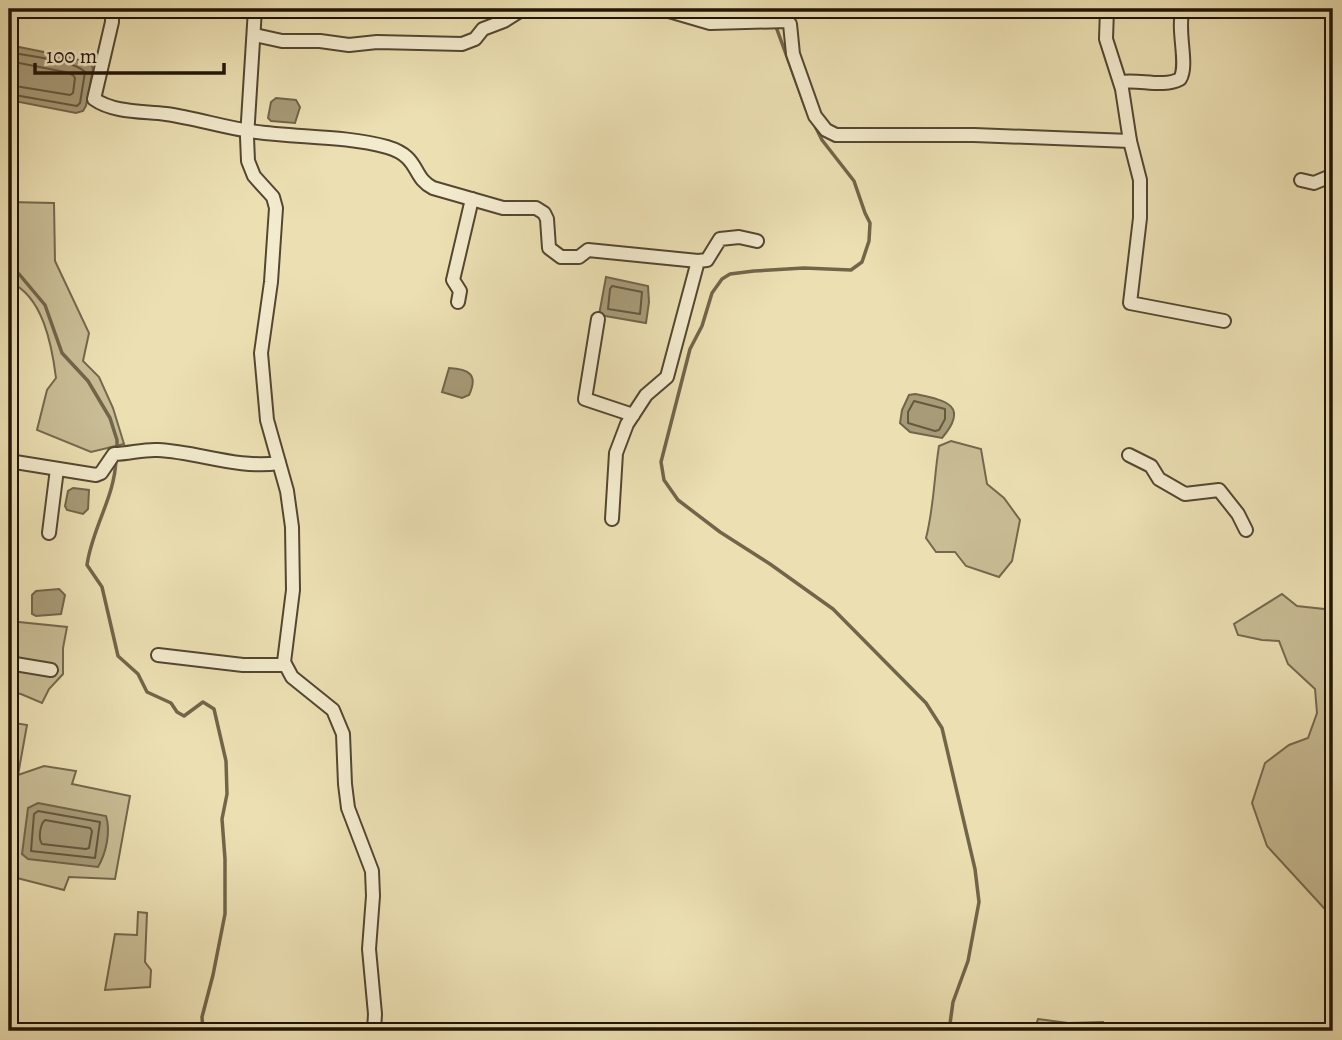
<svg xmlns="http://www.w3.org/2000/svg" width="1342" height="1040" font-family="Alegreya,serif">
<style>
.green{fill:#c9bd96;stroke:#74684e;stroke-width:2}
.water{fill:#a79b78;stroke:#71654a;stroke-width:2}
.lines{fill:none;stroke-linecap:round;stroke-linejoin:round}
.shore{stroke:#64583f;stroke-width:2}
.stream{stroke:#71654a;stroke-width:3.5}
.minor-casing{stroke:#534731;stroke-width:16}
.minor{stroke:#f3ebce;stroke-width:12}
</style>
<rect width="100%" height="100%" fill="#ece0b3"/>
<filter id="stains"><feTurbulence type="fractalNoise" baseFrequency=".00286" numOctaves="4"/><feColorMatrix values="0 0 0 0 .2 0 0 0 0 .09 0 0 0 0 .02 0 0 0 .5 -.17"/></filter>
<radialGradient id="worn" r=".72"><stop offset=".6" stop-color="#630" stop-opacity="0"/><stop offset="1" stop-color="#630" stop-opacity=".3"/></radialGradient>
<g class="green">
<path d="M 9,202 L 54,203 L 55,261 L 89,333 L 83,361 L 99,377 L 113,408 L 124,444 L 91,452 L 37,430 L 47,390 L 56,378 C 52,346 43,295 9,282 Z"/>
<path d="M 951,441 L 981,449 L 987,484 L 1004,498 L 1020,520 L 1012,561 L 999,577 L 966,566 L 955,552 L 936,552 L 926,538 C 934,507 934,477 939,446 Z"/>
<polygon points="1282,594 1297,606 1333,610 1333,918 1267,846 1252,803 1265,763 1289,745 1308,738 1317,713 1315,689 1288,664 1279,641 1262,640 1238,635 1234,624"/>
<polygon points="9,621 67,627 63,648 63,674 49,689 42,703 21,694 9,692"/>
<polygon points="9,722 27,725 18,775 44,766 76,771 72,784 130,796 115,879 69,877 64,890 9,876"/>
<polygon points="138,912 147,913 145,962 151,970 150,987 105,990 115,934 137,935"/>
<polygon points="1038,1019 1068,1023 1103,1022 1105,1031 1034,1031"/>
</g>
<g class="water">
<polygon points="9,45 69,57 91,64 93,69 86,106 83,111 76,113 9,100"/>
<polygon points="276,98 296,100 300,107 295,123 271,121 268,118 271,102"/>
<polygon points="606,277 648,286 649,302 646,323 599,315"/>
<path d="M 449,368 C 468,369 479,374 469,395 L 462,398 L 442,392 Z"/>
<path d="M 915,394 C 943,400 971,404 942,438 L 910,432 L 900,423 L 902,410 L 909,395 Z"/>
<polygon points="73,488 89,490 88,509 83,514 67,510 65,506 68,491"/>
<polygon points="59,589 65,595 61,614 36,616 32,614 32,595 36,591"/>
<path d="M 38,803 L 106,816 C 111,832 106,853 98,867 L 28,859 L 22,854 L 28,808 Z"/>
</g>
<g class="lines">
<g class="shore">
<path d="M 9,52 C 27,56 74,60 85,72 L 80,103 L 77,106 L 9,94"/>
<polyline points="9,61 65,72 73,75 75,78 73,93 70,95 9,85"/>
<polygon points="612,286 642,292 640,314 608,309 610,289"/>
<polygon points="914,401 945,409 945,419 939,430 935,431 908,423 908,412"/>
<polygon points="38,811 100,822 95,858 31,851 34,814"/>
<path d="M 45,820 L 90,828 L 92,831 L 89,848 L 86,849 L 42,844 C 38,839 40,824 45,820 Z"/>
</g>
<g class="stream">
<polyline points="775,24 806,109"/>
<polyline points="813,122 822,140 854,181 865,213 870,223 869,241 862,262 851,270 804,268 754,271 730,274 722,279 712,293 702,326 690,349 661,462 664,480 678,500 720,532 770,564 833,609 926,703 942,728 975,869 979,902 968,961 953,1002 949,1031"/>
<polyline points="9,269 19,274 45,305 62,353 88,381 110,418 117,440 117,451"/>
<path d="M 116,459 C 115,497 92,528 87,565 L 102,587 L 118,656 L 138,674 L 147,692 L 171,703 L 177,712 L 184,716 L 203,702 L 214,709 L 226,761 L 227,794 L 222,819 L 225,859 L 225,914 L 213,975 L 202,1017 L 203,1031"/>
</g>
<g class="minor-casing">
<g id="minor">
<path d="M 112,9 L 112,22 L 94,99 C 114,113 143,111 166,114 C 195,118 222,127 250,131 C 295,138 343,135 387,147 C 421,157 411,177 433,188 L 503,208 L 536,208 L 544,213 L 547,219 L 549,248 L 561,257 L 579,257 L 588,250 L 698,261"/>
<polyline points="255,9 247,137 248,161 254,176 273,197 276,208 271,282 261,353 267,420 287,491 292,527 293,590 284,662 292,677 333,710 343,734 345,784 348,808 372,871 373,896 369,949 375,1014 374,1031"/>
<polyline points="566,9 592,11 659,9"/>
<polyline points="662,9 710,23 787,21 790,24 793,54 815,116 826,130 836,135 974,135 1130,141"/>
<polyline points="1107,9 1106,39 1122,89 1130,141 1140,180 1140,218 1130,303 1224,321"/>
<polyline points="255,35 282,41 320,41 349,45 377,42 462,44 475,39 483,29 504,21 523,9"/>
<path d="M 1121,82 C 1140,79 1163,88 1180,79 C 1189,64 1176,30 1183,9"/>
<polyline points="1301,180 1314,183 1333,175"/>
<polyline points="458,302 460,291 453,280 472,199"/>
<polyline points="598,319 585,399 633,415"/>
<polyline points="1129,455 1151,466 1159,479 1185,494 1219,490 1238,514 1246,530"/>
<path d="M 9,461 L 96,475 L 101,473 L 114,454 C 129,454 143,449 158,450 C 199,452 237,469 279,463"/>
<polyline points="612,519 616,453 627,424 646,395 667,377 698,261 707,260 720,239 739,237 757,241"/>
<polyline points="49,533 57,469"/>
<polyline points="158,655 243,665 285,665"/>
<polyline points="9,663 51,670"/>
</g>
</g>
<use href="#minor" class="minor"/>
</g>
<rect width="1342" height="1040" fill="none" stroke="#ece0b3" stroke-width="35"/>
<rect x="10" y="10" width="1321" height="1019" fill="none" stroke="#201406" stroke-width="3.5"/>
<rect x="18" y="18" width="1307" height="1005" fill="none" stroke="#201406" stroke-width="2"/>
<path d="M35 63v10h189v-10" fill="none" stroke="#201406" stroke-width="3.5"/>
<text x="46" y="63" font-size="21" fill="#201406" stroke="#f3ebce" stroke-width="5" paint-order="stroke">100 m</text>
<rect width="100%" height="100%" filter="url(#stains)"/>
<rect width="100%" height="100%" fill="url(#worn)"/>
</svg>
